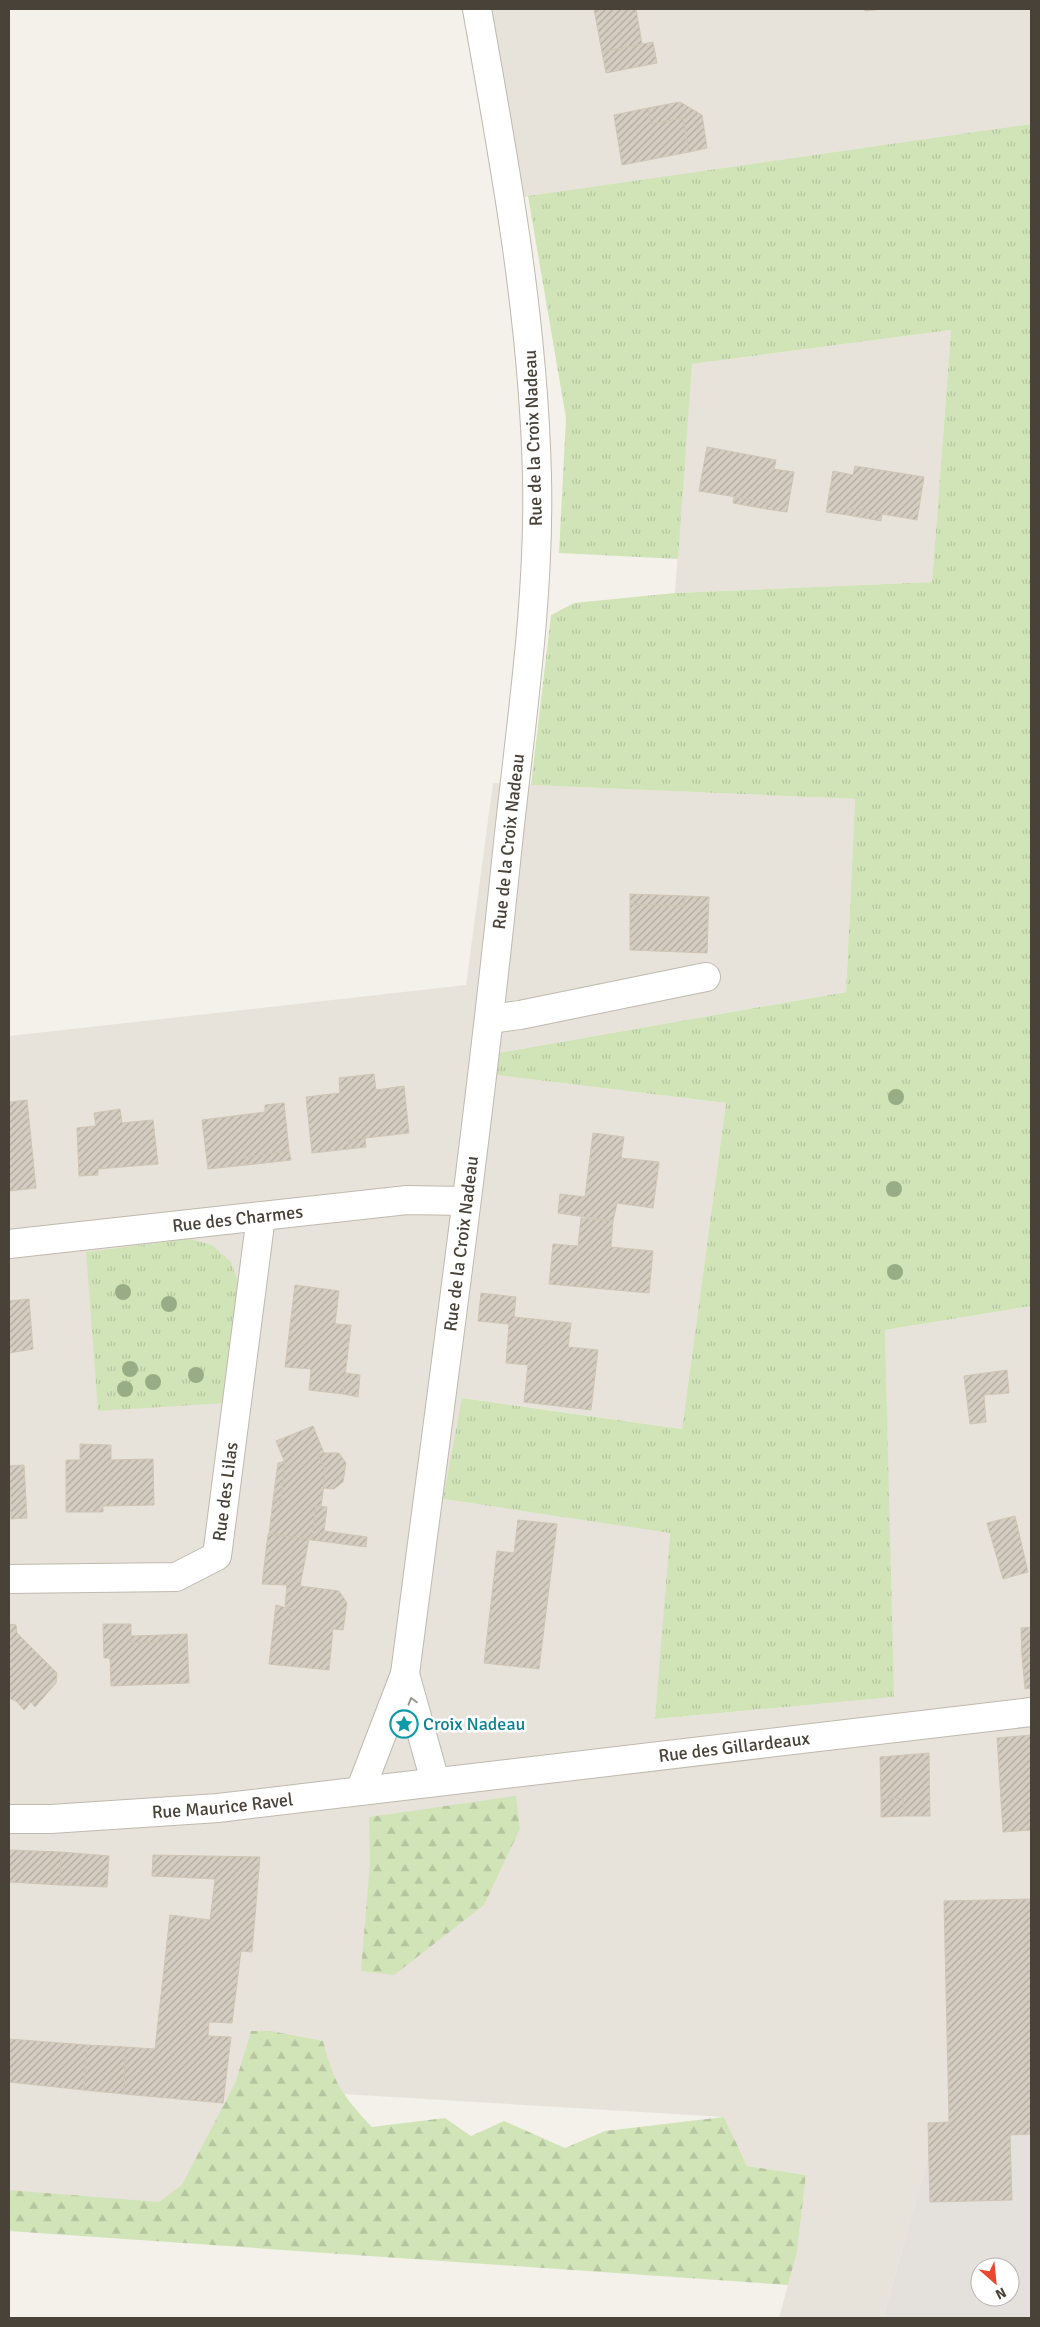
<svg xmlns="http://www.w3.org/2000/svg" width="1040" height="2327" font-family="Signika,sans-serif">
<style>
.residential{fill:#e8e3da}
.industrial{fill:#e4e0dc;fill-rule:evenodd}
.grass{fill:url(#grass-tufts)}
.forest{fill:url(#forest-firs)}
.building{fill:url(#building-hatch);stroke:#cfc5b5}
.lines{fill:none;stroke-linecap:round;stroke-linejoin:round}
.minor-casing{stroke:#bfb9ae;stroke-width:30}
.minor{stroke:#fff;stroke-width:28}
.tree{fill:#98ad85}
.oneway{stroke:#9a9792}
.labels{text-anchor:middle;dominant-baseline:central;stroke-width:5;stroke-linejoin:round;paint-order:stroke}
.street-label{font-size:18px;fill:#484239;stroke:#fff}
.culture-label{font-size:18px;fill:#0d838f;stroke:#fff;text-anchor:start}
</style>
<defs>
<pattern id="grass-tufts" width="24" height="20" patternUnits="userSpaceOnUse" patternTransform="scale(1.25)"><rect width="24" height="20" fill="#d1e4b8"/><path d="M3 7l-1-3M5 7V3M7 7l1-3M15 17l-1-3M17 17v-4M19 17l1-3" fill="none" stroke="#b5c59f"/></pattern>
<pattern id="forest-firs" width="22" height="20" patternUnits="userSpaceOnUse" patternTransform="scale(1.25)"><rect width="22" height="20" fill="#d1e4b8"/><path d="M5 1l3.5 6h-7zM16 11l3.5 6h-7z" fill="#b5c59f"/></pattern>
<pattern id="building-hatch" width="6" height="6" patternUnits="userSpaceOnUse" patternTransform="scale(1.25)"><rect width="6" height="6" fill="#d5cdc1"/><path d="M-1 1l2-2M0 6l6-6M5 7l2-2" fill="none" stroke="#afa89e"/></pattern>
</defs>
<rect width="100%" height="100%" fill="#f4f1eb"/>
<g class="residential">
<polygon points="477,9 1031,9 1031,124 511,199"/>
<polygon points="951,330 932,582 675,593 691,364"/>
<polygon points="493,783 855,799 846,992 498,1053 496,1075 726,1103 682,1429 463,1398 443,1499 670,1532 656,1719 893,1697 885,1330 1031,1306 1031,1899 944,1901 949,2122 929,2154 883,2318 779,2318 797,2251 806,2175 747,2166 724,2117 342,2094 188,2226 9,2213 9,1036 466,985"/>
</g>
<path class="industrial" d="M 1031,1899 L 1031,2318 L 883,2318 L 929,2154 L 928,2123 L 949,2122 L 944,1901 ZM 980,2267 L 1010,2267 L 1010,2297 L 980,2297 Z"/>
<g class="grass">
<polygon points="1031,124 1031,1306 885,1330 894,1697 655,1719 670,1533 443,1499 462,1398 682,1429 726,1103 496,1075 498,1053 846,992 855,799 531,785 551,615 574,603 675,593 932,582 951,330 692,364 678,559 559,553 566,418 528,196"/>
<polygon points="190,1239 212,1245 231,1262 238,1282 226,1403 98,1411 86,1252"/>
</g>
<g class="forest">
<polygon points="516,1796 520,1829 484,1905 394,1975 361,1971 370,1863 369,1817"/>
<path d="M 251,2031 L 271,2031 L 323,2041 C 334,2084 342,2095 372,2127 L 445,2118 L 471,2136 L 504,2121 L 565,2148 L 605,2131 L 724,2117 L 747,2166 L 806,2175 L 797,2252 L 788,2285 L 9,2231 L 9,2190 L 159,2202 L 182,2185 L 236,2081 Z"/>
</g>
<g class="building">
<polygon points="594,9 636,9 642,44 602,52"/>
<polygon points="864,9 884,9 865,11"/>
<polygon points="653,42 657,63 606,73 602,52"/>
<polygon points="680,102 702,115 707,148 689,152 683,118 651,124 648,108"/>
<polygon points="648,108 651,124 683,118 689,152 622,165 614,115"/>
<polygon points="707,447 776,460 774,469 794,472 787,512 766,509 767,502 699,491"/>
<polygon points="855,466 924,477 917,520 848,508 848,515 826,512 833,471 853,475"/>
<polygon points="734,497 767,502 766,509 733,503"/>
<polygon points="848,508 882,514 881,521 848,515"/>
<polygon points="630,894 685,896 684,906 630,904"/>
<polygon points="685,896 709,897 707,953 630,950 630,904 684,906"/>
<polygon points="374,1074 376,1090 404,1086 409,1133 348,1140 349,1149 312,1153 306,1097 340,1093 339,1078"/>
<polygon points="27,1100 36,1188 9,1191 9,1102"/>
<polygon points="284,1103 289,1151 245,1157 246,1165 208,1169 202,1120 265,1112 265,1105"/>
<polygon points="120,1109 122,1123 153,1120 158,1164 98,1169 98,1175 79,1176 77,1128 96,1126 94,1113"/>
<polygon points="593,1133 624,1137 621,1158 659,1162 653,1208 617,1203 613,1221 558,1213 560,1194 585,1197"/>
<polygon points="365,1138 366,1147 349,1149 348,1140"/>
<polygon points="289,1151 291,1160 246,1165 245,1157"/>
<polygon points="581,1218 613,1221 611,1247 653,1251 649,1293 549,1284 553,1244 578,1246"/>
<polygon points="295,1285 339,1291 335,1324 351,1325 343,1394 309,1390 311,1369 285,1367"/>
<polygon points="481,1293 516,1297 514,1317 571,1323 568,1347 598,1350 591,1410 524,1402 528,1365 506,1363 509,1324 478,1321"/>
<polygon points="29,1299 33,1349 9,1353 9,1301"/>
<polygon points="1007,1370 1009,1393 984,1395 986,1422 970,1424 964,1376"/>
<polygon points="345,1373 360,1375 358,1397 343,1394"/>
<polygon points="313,1426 324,1453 318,1455 324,1468 326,1468 321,1507 316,1506 312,1540 269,1534 273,1500 281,1501 285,1463 276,1441"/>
<polygon points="80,1444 111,1445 111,1460 153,1459 154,1505 103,1506 103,1512 66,1512 66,1460 80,1460"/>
<polygon points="324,1453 339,1453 346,1463 343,1482 334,1489 323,1488 326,1468 324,1468 318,1455"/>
<polygon points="285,1461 281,1501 273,1500 278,1463"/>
<polygon points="24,1465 27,1518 11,1519 9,1466"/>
<polygon points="316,1506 327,1507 324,1531 367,1537 366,1547 312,1540"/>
<polygon points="1015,1516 1028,1572 1003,1579 987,1523"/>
<polygon points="518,1520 557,1524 539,1669 484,1663 497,1551 514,1553"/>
<polygon points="268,1534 309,1539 300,1586 339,1591 347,1603 343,1630 333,1629 329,1670 269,1664 274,1621 289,1622 290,1609 285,1606 287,1585 262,1584"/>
<polygon points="276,1605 290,1609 289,1622 274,1621"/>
<polygon points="9,1624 16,1625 17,1633 57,1673 56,1683 35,1707 31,1702 24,1710 16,1701 9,1698"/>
<polygon points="103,1624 131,1624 131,1643 162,1642 163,1635 187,1634 189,1683 111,1686 110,1658 104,1658"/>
<polygon points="1031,1627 1031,1657 1022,1657 1021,1628"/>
<polygon points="163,1635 162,1642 131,1643 131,1636"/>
<polygon points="1022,1657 1031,1657 1031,1688 1025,1689"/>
<polygon points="1031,1735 1031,1830 1003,1832 997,1738"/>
<polygon points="929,1753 930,1816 904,1816 903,1798 881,1799 880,1757"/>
<polygon points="903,1798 904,1816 881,1817 881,1799"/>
<polygon points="9,1850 61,1852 60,1885 9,1882"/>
<polygon points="61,1852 109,1856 107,1887 60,1885"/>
<polygon points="153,1855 260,1857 252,1952 241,1951 232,2023 209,2022 208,2036 231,2037 223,2103 124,2094 125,2047 155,2049 170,1915 210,1920 215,1879 152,1876"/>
<polygon points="1031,1899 1031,2134 1010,2135 1012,2200 930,2202 928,2123 949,2122 944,1901"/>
<polygon points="9,2039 87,2045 84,2090 9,2082"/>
<polygon points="87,2045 125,2047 124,2094 84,2090"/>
</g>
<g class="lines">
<g class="minor-casing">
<g id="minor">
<polyline points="490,1019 520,1015 706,977"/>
<path id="s1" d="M 9,1244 L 407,1200 L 466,1201"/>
<path id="s2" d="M 9,1579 L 176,1577 L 217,1556 L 261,1216"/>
<path id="s3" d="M 405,1674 C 440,1403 478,1133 506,862 C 519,734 540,605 537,476 C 533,315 505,166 477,9"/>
<polyline points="360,1791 405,1674 435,1781"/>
<path id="s4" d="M 9,1819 L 51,1819 L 218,1808 L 1031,1712"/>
</g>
</g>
<use href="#minor" class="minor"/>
</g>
<g class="tree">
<circle cx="896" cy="1097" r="8"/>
<circle cx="894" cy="1189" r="8"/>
<circle cx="895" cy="1272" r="8"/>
<circle cx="123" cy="1292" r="8"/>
<circle cx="169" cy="1304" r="8"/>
<circle cx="130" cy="1369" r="8"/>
<circle cx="196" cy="1375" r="8"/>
<circle cx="153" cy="1382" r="8"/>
<circle cx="125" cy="1389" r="8"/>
</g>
<defs><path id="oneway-chevron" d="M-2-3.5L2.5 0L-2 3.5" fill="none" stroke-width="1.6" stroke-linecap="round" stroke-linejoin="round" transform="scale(1.25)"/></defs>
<use class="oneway" href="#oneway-chevron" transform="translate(412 1701) rotate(-106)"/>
<defs>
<g id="sight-ring" transform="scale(1.4375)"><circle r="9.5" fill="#fff" stroke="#0f9aa8" stroke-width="1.5"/><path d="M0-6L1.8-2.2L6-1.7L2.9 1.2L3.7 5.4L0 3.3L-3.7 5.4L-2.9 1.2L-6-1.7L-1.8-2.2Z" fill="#0f9aa8"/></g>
</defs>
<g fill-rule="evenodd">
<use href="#sight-ring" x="404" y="1724"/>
</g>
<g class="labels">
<g class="street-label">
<text transform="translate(533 438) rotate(-92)">Rue de la Croix Nadeau</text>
<text stroke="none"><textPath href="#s3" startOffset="839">Rue de la Croix Nadeau</textPath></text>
<text stroke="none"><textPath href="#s1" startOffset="230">Rue des Charmes</textPath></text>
<text stroke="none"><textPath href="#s3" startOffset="434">Rue de la Croix Nadeau</textPath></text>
<text stroke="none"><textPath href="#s2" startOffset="278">Rue des Lilas</textPath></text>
<text stroke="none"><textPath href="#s4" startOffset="729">Rue des Gillardeaux</textPath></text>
<text stroke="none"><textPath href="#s4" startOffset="214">Rue Maurice Ravel</textPath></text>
</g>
<g class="culture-label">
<text x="423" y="1724">Croix Nadeau</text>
</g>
</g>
<rect width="1040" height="2327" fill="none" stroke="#484239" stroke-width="20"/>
<g transform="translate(995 2282) rotate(153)"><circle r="24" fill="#ffffff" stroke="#b6b3b0"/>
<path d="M0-4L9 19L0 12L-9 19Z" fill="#e7482f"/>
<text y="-8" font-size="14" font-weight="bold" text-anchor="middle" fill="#484239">N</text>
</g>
</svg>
